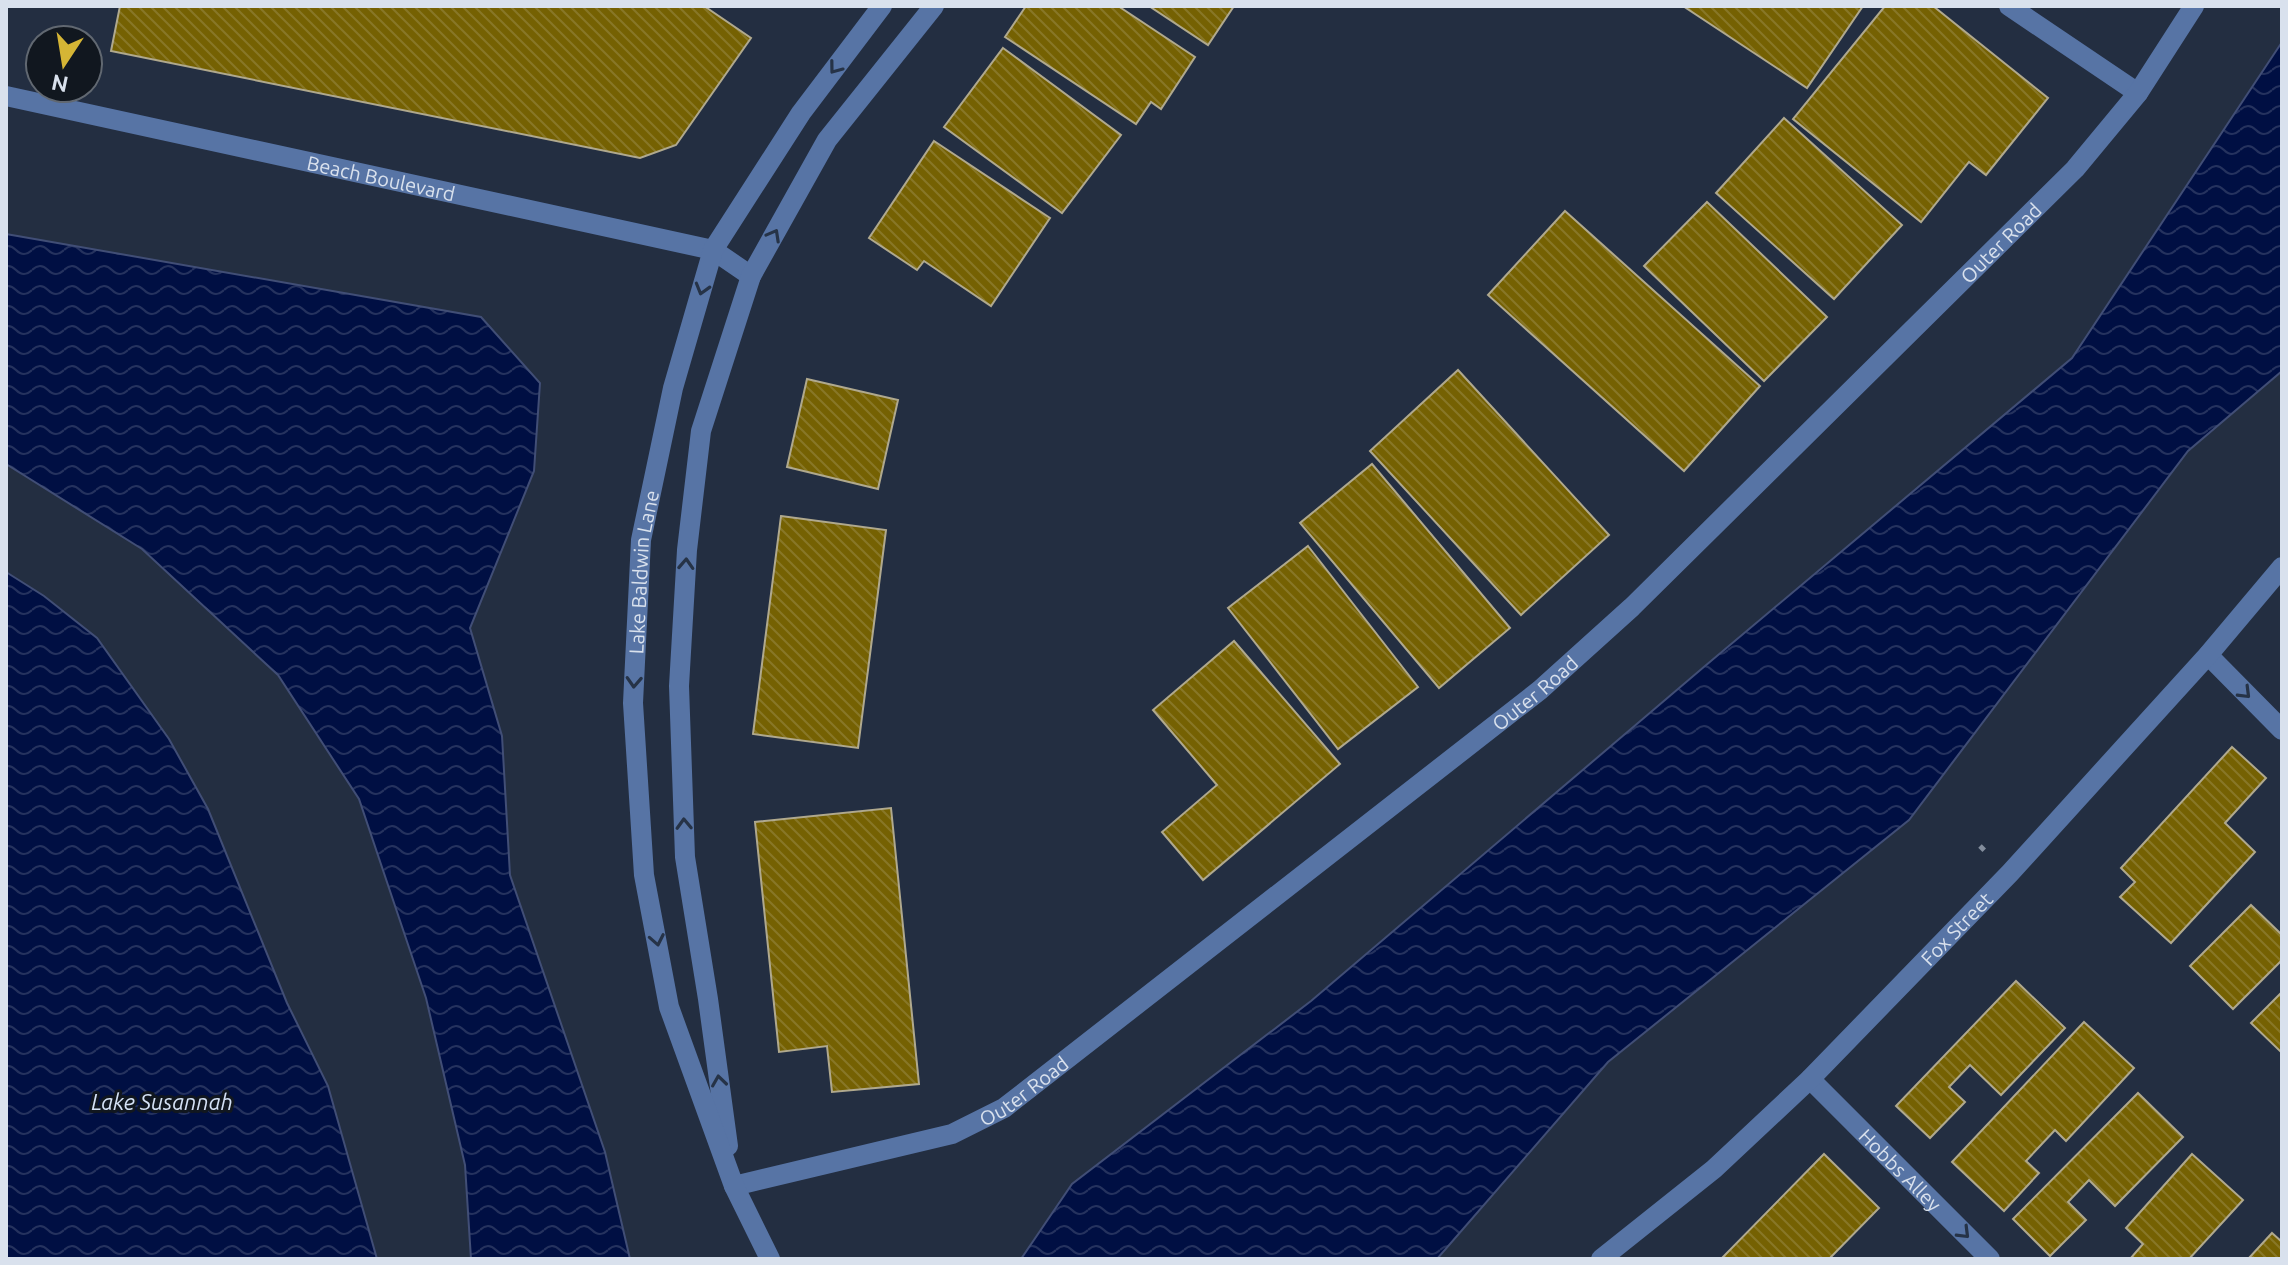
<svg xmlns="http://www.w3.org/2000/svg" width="2288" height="1265" font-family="Ubuntu,sans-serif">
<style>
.water{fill:url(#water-waves);stroke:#414e76;stroke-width:2}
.building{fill:url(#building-back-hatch);stroke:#b0a98e;stroke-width:2}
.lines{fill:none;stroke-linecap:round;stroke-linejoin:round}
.path{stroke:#838d9c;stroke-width:5;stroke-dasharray:6 6;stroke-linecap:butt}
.minor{stroke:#5774a5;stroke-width:20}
.oneway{stroke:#263347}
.labels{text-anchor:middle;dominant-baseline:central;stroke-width:6;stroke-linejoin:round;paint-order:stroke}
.street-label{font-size:20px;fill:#d9e1ed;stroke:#11171f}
.water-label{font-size:22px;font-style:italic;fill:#d5e2f6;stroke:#11171f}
</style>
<defs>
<pattern id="water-waves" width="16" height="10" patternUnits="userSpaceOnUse" patternTransform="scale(2)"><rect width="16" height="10" fill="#000f43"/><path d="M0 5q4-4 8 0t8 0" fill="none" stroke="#25325e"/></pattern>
<pattern id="building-back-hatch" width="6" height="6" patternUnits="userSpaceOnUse" patternTransform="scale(2)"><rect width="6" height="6" fill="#756102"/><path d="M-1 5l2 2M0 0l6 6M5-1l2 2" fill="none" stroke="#887727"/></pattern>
</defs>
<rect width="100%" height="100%" fill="#232e41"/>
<g class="water">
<polygon points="2282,42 2282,371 2188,451 1909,820 1608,1062 1437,1259 1021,1259 1072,1184 1311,1001 1705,666 2072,358"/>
<polygon points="6,234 481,317 540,383 534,471 470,628 502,736 510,875 605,1152 630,1259 471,1259 465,1165 426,998 359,799 278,675 142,549 6,464"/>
<polygon points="6,572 44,596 97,638 169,739 208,809 287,1003 328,1086 377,1259 6,1259"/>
</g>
<g class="building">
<polygon points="120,6 704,6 751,38 676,145 640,158 111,51"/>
<polygon points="1026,6 1118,6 1195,57 1161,109 1151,102 1136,124 1005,37"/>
<polygon points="1149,6 1234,6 1208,45"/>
<polygon points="1683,6 1863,6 1807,88"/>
<polygon points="1885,6 1933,6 2048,98 1986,175 1969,162 1921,222 1793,119"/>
<polygon points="1003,48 1121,135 1062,213 944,127"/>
<polygon points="1784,118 1902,225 1834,299 1716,193"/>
<polygon points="934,141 1050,218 991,306 924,261 917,270 869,238"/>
<polygon points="1707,202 1827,317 1764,381 1644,266"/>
<polygon points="1565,211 1760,386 1684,471 1488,295"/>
<polygon points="1458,370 1609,535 1521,615 1370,451"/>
<polygon points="807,379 898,400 878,489 787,467"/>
<polygon points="1372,464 1510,628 1439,688 1300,523"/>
<polygon points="781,516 886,530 858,748 753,734"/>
<polygon points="1308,546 1418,687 1338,749 1228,608"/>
<polygon points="1234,641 1340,764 1203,880 1162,832 1217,785 1153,710"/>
<polygon points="2232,747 2266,778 2225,823 2255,852 2171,943 2120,897 2135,882 2121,868"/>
<polygon points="891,808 919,1084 832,1092 827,1046 779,1052 755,822"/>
<polygon points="2251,905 2282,935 2282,960 2233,1009 2190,966"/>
<polygon points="2016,981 2065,1028 2001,1095 1970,1065 1949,1087 1965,1102 1930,1138 1896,1106"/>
<polygon points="2282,992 2282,1053 2251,1023"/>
<polygon points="2084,1022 2134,1068 2066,1141 2055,1130 2026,1161 2039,1173 2004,1211 1952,1162"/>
<polygon points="2138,1093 2183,1137 2115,1206 2089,1180 2068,1202 2086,1220 2050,1256 2013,1219"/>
<polygon points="1824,1154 1879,1208 1829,1259 1721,1259"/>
<polygon points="2192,1154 2243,1200 2189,1259 2130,1259 2143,1244 2126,1228"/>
<polygon points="2272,1233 2282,1242 2282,1259 2248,1259"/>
</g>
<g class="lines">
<polyline class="path" points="1980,846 1988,854"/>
<g class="minor">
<polyline points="2009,6 2138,93"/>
<path id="s1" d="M 6,96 L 713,250 L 751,276"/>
<polyline points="2208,655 2282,730"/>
<path id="s2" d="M 1810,1079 L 1990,1259"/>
<polyline points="728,1146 708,999 685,857 679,686 687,550 701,431 751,276 827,140 934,6"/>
<path id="s3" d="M 734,1186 L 952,1134 L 1004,1108 L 1540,690 L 1632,607 L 2075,169 L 2138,93 L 2194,6"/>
<path id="s4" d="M 770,1259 L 734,1186 L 669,1007 L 644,875 L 633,703 L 641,540 L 673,388 L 713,250 L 801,113 L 882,6"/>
<path id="s5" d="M 1601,1259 L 1714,1169 L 1810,1079 L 2010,873 L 2208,655 L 2282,567"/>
</g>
</g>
<defs><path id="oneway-chevron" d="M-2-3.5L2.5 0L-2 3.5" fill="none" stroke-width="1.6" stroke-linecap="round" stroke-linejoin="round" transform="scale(2)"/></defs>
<g class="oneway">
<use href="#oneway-chevron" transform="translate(835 68) rotate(127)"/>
<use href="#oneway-chevron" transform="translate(774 235) rotate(-61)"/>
<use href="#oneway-chevron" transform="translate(702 289) rotate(106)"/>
<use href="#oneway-chevron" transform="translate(686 564) rotate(-87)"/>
<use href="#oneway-chevron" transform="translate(634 682) rotate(93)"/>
<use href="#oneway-chevron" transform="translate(2245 693) rotate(45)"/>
<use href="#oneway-chevron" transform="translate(684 824) rotate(-92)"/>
<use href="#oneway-chevron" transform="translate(657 940) rotate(79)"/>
<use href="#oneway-chevron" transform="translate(719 1081) rotate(-98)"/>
<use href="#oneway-chevron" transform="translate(1964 1233) rotate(45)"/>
</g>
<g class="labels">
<g class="street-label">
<text stroke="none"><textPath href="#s1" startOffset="384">Beach Boulevard</textPath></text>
<text stroke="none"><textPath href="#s3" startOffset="1604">Outer Road</textPath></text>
<text stroke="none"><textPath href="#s4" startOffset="710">Lake Baldwin Lane</textPath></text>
<text stroke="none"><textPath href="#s3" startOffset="956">Outer Road</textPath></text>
<text stroke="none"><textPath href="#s5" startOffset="486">Fox Street</textPath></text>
<text stroke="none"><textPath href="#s3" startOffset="308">Outer Road</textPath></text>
<text stroke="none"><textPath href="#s2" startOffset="128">Hobbs Alley</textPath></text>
</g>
<g class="water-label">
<text x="162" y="1101">Lake Susannah</text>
</g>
</g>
<rect width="2288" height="1265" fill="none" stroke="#d9e1ed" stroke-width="16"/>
<g transform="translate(64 64) rotate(192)"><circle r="38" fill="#11171f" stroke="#616871" stroke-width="2"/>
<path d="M0-6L14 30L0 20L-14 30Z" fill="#d5b535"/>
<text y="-12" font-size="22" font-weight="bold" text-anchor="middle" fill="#d9e1ed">N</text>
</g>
</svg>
